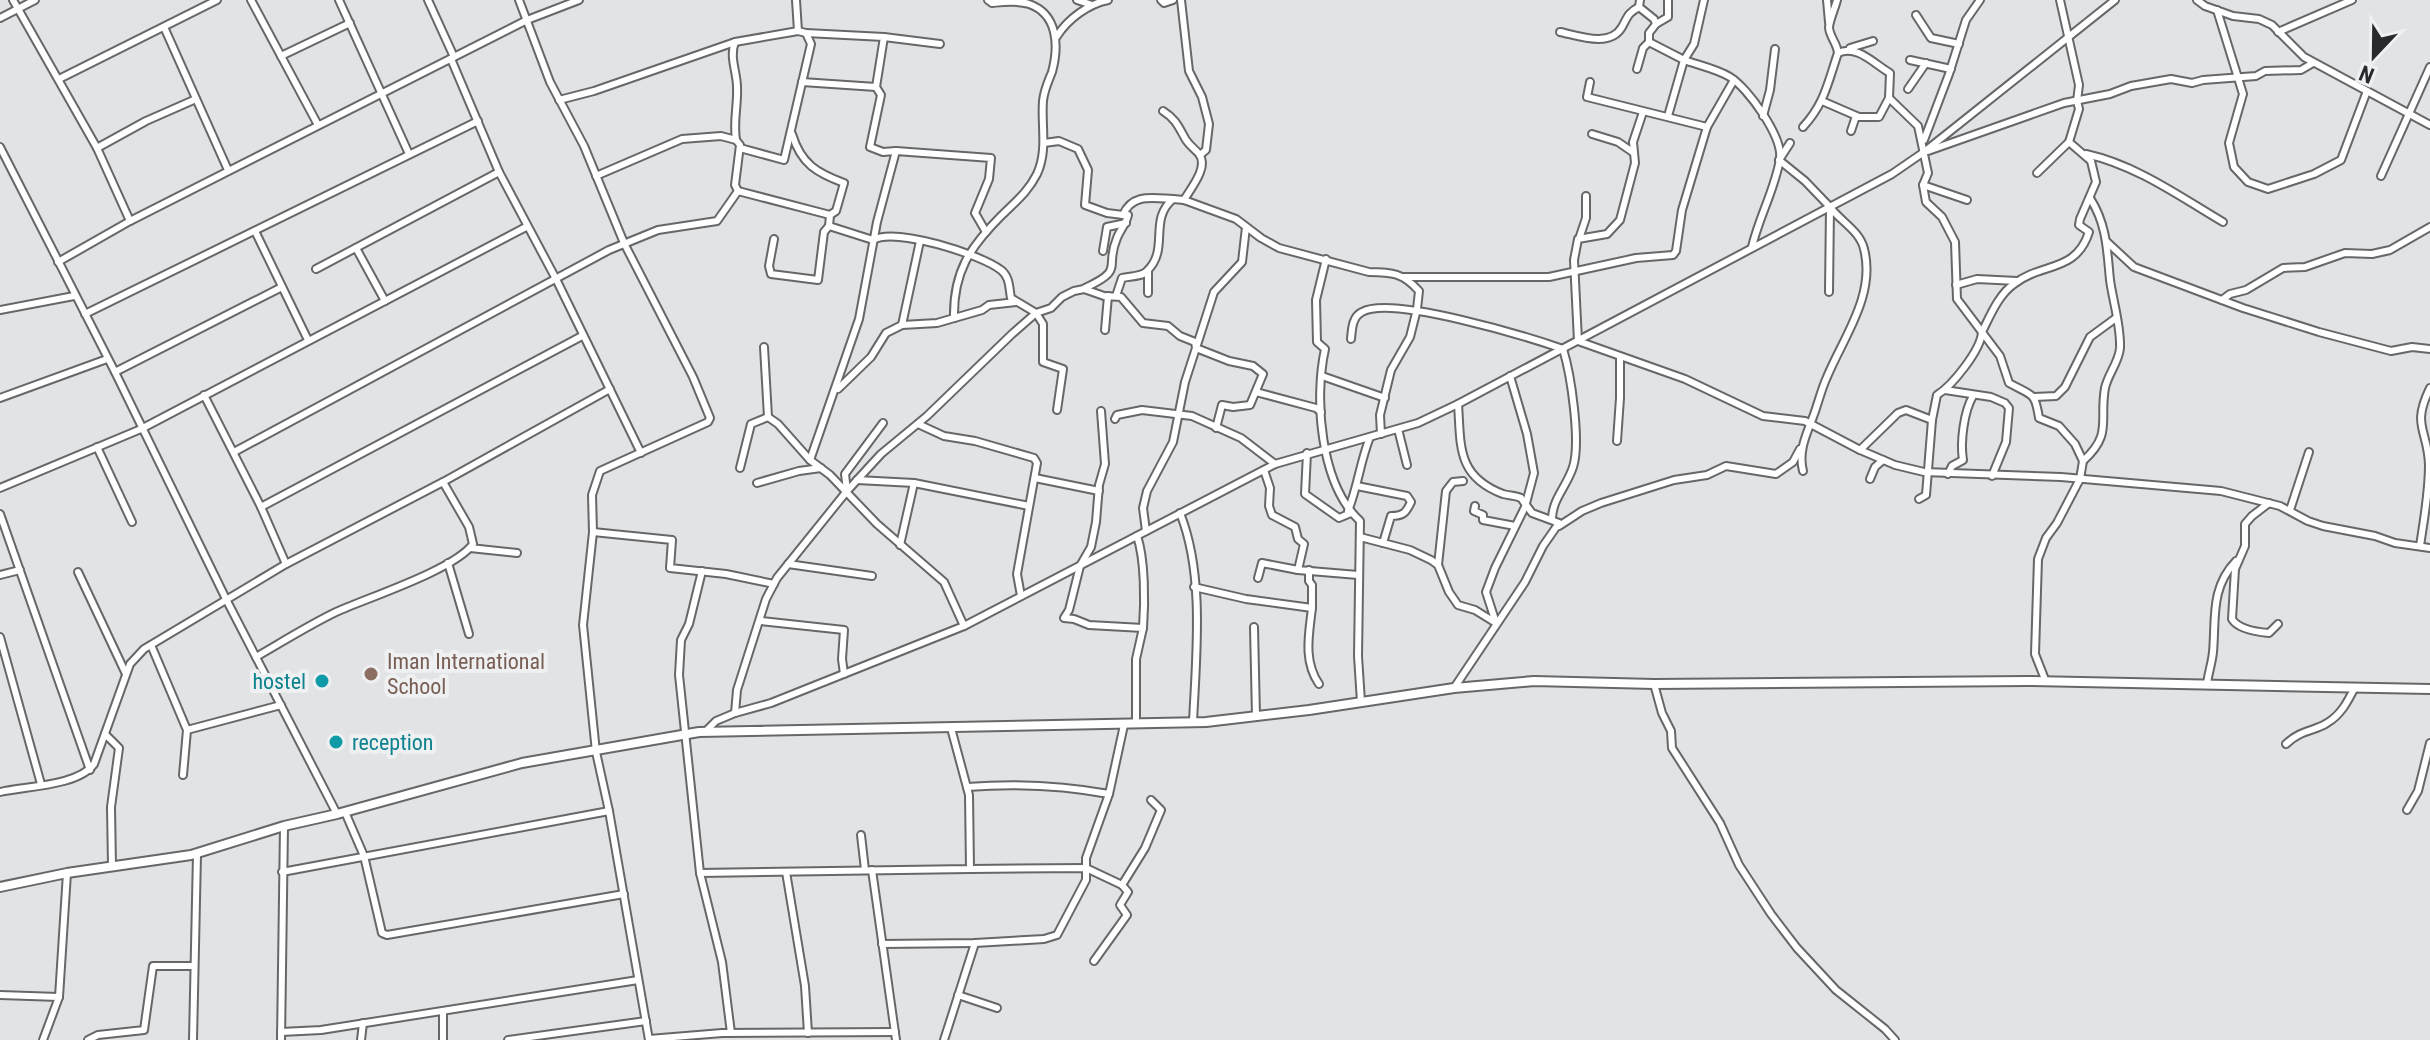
<svg xmlns="http://www.w3.org/2000/svg" width="2430" height="1040" font-family="'Roboto Condensed',sans-serif">
<style>
.lines{fill:none;stroke-linecap:round;stroke-linejoin:round}
.street-casing{stroke:#666769;stroke-width:10}
.secondary-casing{stroke:#666769;stroke-width:12}
.street{stroke:#fff;stroke-width:6}
.secondary{stroke:#fff;stroke-width:8}
.education-dot{fill:#8d6e63;stroke:#eff0f2;stroke-width:3}
.culture-dot{fill:#0f9aa8;stroke:#eff0f2;stroke-width:3}
.labels{text-anchor:middle;dominant-baseline:central;stroke-width:8;stroke-linejoin:round;paint-order:stroke}
.education-label{font-size:22px;fill:#785e54;stroke:#eff0f2;text-anchor:start}
.culture-label{font-size:22px;fill:#0d838f;stroke:#eff0f2;text-anchor:end}
</style>
<rect width="100%" height="100%" fill="#e1e3e5"/>
<g class="lines">
<g class="street-casing">
<g id="street">
<polyline points="13,0 97,148 130,221"/>
<polyline points="251,0 318,125"/>
<polyline points="339,0 409,154"/>
<polyline points="428,0 454,57"/>
<polyline points="519,0 550,82 584,146 624,243 693,377 710,418 708,422 600,471 592,495 593,532 583,625 596,752 609,811 649,1040"/>
<polyline points="1077,0 1092,5"/>
<polyline points="1161,0 1164,3 1173,0"/>
<polyline points="1181,0 1189,71 1202,97 1209,124 1206,150 1200,155"/>
<polyline points="1640,0 1639,7 1654,19 1656,24 1649,33 1649,42 1684,60 1668,116"/>
<path d="M 1704,0 L 1694,44 L 1684,60 C 1698,65 1717,69 1730,77 C 1748,88 1783,137 1780,159 C 1775,189 1759,217 1752,247"/>
<polyline points="1827,0 1829,22"/>
<path d="M 1837,0 C 1835,8 1830,19 1829,27 C 1829,36 1837,43 1838,53"/>
<path d="M 2060,0 L 2079,85 L 2077,101 L 2079,109 L 2069,142 L 2091,161 L 2096,182 L 2080,219 L 2079,225 L 2089,232 C 2076,273 2042,262 2014,284 C 1999,294 1990,316 1982,332 C 1981,350 1952,386 1937,395 L 1932,420 L 1906,410 L 1898,413 L 1860,450 L 1895,465 L 1924,472 L 2061,477 L 2221,491 L 2280,506 L 2308,521 L 2323,526 L 2375,536 L 2395,543 L 2430,548"/>
<polyline points="2197,0 2205,6 2233,16 2259,19 2272,25 2304,57 2430,125"/>
<polyline points="2217,10 2243,94 2229,143 2234,167 2248,182 2268,189 2314,174 2341,160 2367,91"/>
<polyline points="1916,15 1931,38 1959,44"/>
<polyline points="0,18 35,0"/>
<polyline points="1656,24 1668,17 1668,0"/>
<polyline points="164,27 228,170"/>
<path d="M 1560,32 C 1579,36 1610,48 1622,27 C 1628,16 1628,13 1639,7"/>
<polyline points="2278,32 2352,0"/>
<polyline points="806,33 884,37 876,87"/>
<path d="M 1057,36 C 1068,19 1088,4 1108,0"/>
<polyline points="884,37 940,44"/>
<path d="M 735,42 C 729,57 737,72 737,87 C 738,105 733,121 736,140"/>
<polyline points="1850,48 1873,41"/>
<polyline points="281,56 350,23"/>
<polyline points="451,59 499,172 556,279 641,453"/>
<polyline points="1910,60 1951,69"/>
<polyline points="1637,69 1643,48 1649,42"/>
<polyline points="59,79 217,0"/>
<polyline points="802,82 876,87 881,95 870,147 883,152 896,151"/>
<polyline points="1590,82 1587,97 1707,127"/>
<polyline points="1908,89 1926,63"/>
<path d="M 1889,98 L 1918,126 L 1928,173 L 1923,185 L 1926,202 L 1942,217 L 1955,242 L 1957,299 L 2000,356 L 2009,383 C 2032,396 2035,391 2039,418 L 2059,426 L 2075,444 L 2083,461 L 2080,479 L 2057,523 L 2046,538 L 2038,559 L 2035,654 L 2046,682"/>
<polyline points="559,100 594,91 735,42 798,31 796,0"/>
<path d="M 1163,111 C 1176,119 1179,128 1186,140 C 1190,146 1195,149 1199,154 C 1209,167 1191,188 1184,200"/>
<polyline points="1643,112 1633,142 1635,163 1620,220 1607,234 1578,239 1574,260 1578,341 1685,379 1763,416 1805,421 1860,450"/>
<polyline points="1763,116 1770,90 1775,49"/>
<path d="M 1803,127 C 1825,103 1828,82 1838,53 C 1857,44 1874,64 1890,73 L 1889,98 L 1879,117 L 1859,117 L 1822,101"/>
<polyline points="1851,131 1856,116"/>
<path d="M 792,134 C 801,164 817,173 844,183 L 836,211 L 830,215"/>
<polyline points="1592,134 1618,142 1634,153"/>
<polyline points="1924,140 1949,74 1966,20 1980,0"/>
<polyline points="1044,143 1059,141 1078,149 1088,170 1085,205 1107,213 1123,215"/>
<polyline points="1790,143 1779,160 1805,181 1830,207"/>
<polyline points="0,147 115,372 227,601 337,814"/>
<polyline points="97,148 146,121 196,99"/>
<polyline points="740,148 784,160 811,44 806,33 798,31"/>
<polyline points="1928,151 2064,103 2110,94 2131,86 2171,79 2192,83 2203,80 2256,76 2265,71 2301,70 2313,63"/>
<path d="M 2086,154 C 2136,165 2179,196 2223,222"/>
<polyline points="2037,173 2069,142"/>
<polyline points="596,176 682,139 721,136 736,140 740,145 735,185 738,191"/>
<polyline points="2381,176 2430,67"/>
<polyline points="1923,185 1967,200"/>
<path d="M 1123,215 C 1132,193 1153,198 1173,199"/>
<polyline points="255,231 308,340"/>
<polyline points="1580,236 1586,218 1586,196"/>
<polyline points="774,239 769,266 771,274 818,280 824,232 829,226"/>
<polyline points="2107,242 2134,267 2243,308 2319,332 2391,351 2412,347 2430,349"/>
<polyline points="356,248 385,301"/>
<polyline points="1103,251 1107,227 1126,223"/>
<path d="M 1326,259 L 1316,300 L 1317,342 L 1325,349 C 1314,399 1320,484 1360,521 L 1358,656 L 1361,702"/>
<polyline points="58,262 130,221 527,20 579,0"/>
<polyline points="316,269 499,172"/>
<polyline points="1404,277 1549,277 1636,258 1673,255 1676,251 1682,210 1707,127 1734,80"/>
<polyline points="1956,285 1977,279 2017,281"/>
<path d="M 1085,288 C 1126,269 1104,268 1117,238 C 1120,230 1126,224 1128,215 L 1123,215"/>
<polyline points="1148,293 1148,271"/>
<path d="M 1116,296 L 1122,278 C 1129,276 1142,277 1147,271 C 1170,249 1148,220 1173,199 L 1184,200 L 1236,219 L 1261,238 L 1279,248 L 1369,272 C 1392,272 1403,273 1419,291 L 1417,309 L 1410,337 L 1391,370 L 1380,415 L 1381,434"/>
<polyline points="2222,300 2230,294 2246,290 2283,268 2305,267 2345,253 2372,254 2390,250 2430,227"/>
<polyline points="0,310 74,296"/>
<polyline points="85,314 478,121"/>
<path d="M 954,318 C 953,272 970,247 1001,216 C 1015,202 1028,192 1037,174 C 1048,150 1041,126 1043,101 C 1044,90 1048,82 1052,72 C 1059,46 1058,14 1029,4 C 1017,0 1003,2 992,3 L 988,0"/>
<polyline points="902,325 920,241"/>
<polyline points="1105,330 1108,296"/>
<path d="M 1351,339 C 1352,329 1352,317 1362,312 C 1392,295 1528,337 1563,349 C 1571,375 1581,442 1573,467 C 1567,486 1553,498 1552,518"/>
<polyline points="764,347 768,417 778,424 810,460 830,475 877,524 944,582 964,626"/>
<polyline points="115,372 282,287"/>
<polyline points="1322,376 1385,398"/>
<polyline points="838,389 871,357 886,333 902,325 937,323 982,310 989,305 1016,302"/>
<polyline points="1945,390 1991,397 2005,403 2009,408 2006,442 1992,476"/>
<polyline points="1256,392 1316,408 1321,412"/>
<polyline points="204,395 261,507 286,564"/>
<polyline points="2034,397 2056,396 2065,387 2090,337 2116,318"/>
<polyline points="0,398 107,359"/>
<polyline points="1101,411 1105,464 1099,485 1096,522 1091,547 1080,566 1069,610 1064,618 1074,619 1089,625 1143,628 1136,659 1136,724"/>
<polyline points="1115,419 1117,415 1142,410 1192,416 1241,438 1275,464"/>
<polyline points="918,424 944,436 975,441 1034,458 1037,463 1017,574 1021,596"/>
<polyline points="1216,428 1222,405 1233,407 1250,405 1263,374 1253,366 1229,361 1196,348 1214,292 1242,262 1246,227"/>
<polyline points="1398,429 1407,465"/>
<polyline points="1617,441 1620,398 1620,357"/>
<polyline points="97,447 132,522"/>
<path d="M 234,452 L 609,250 L 658,230 L 717,221 L 738,191 L 830,215 L 829,226 L 873,240 C 895,227 980,254 1001,270 C 1010,277 1009,288 1011,298 L 1036,313 L 1043,324 L 1043,362 L 1063,369 L 1057,410"/>
<polyline points="1307,453 1305,494 1339,518 1351,513"/>
<polyline points="810,460 859,319 877,222 896,151 991,158 989,179 975,213 986,232"/>
<path d="M 2083,461 C 2113,434 2099,421 2105,388 C 2108,374 2119,362 2120,348 C 2121,326 2113,302 2110,280 C 2107,250 2107,225 2090,198"/>
<polyline points="740,468 751,424 768,417"/>
<polyline points="1264,470 1270,488 1269,506 1272,515 1295,527 1298,539 1304,544 1298,570 1358,575"/>
<path d="M 1803,471 C 1798,452 1806,435 1813,417 C 1818,404 1821,390 1827,377 C 1843,338 1876,295 1864,249 C 1860,231 1840,221 1830,207 L 1829,292"/>
<path d="M 1948,474 L 1952,466 L 1963,460 C 1960,442 1964,411 1973,396"/>
<polyline points="1035,478 1099,491"/>
<polyline points="1870,479 1875,467 1883,460"/>
<polyline points="857,480 914,483 1029,506"/>
<polyline points="757,483 799,471 821,468"/>
<path d="M 1357,486 L 1407,496 L 1411,502 C 1406,513 1403,516 1391,516 L 1383,543"/>
<polyline points="0,488 141,429 526,227"/>
<polyline points="847,491 845,474 883,423"/>
<polyline points="1919,499 1926,495 1932,420"/>
<path d="M 2269,503 L 2252,516 L 2245,524 L 2245,546 L 2235,569 L 2232,619 C 2238,629 2257,632 2269,633 L 2278,624"/>
<polyline points="1475,506 1474,511 1483,515 1483,520 1515,526"/>
<polyline points="261,507 582,336"/>
<polyline points="2290,510 2309,452"/>
<path d="M 1348,511 C 1358,486 1360,462 1370,437"/>
<path d="M 1180,513 C 1205,575 1196,657 1193,722"/>
<polyline points="0,514 90,770"/>
<polyline points="1559,526 1582,511 1601,503 1674,480 1707,475 1726,466 1776,474 1793,462 1800,449"/>
<polyline points="593,532 672,540 670,568 726,574 774,584"/>
<path d="M 1137,536 C 1145,559 1145,602 1143,628"/>
<polyline points="1360,537 1410,550 1431,560 1438,565 1449,592 1458,605 1475,610 1496,623 1486,592 1495,568 1525,507 1534,473 1527,434 1510,376"/>
<polyline points="900,545 914,483"/>
<path d="M 2420,546 C 2424,519 2429,493 2429,465 C 2428,429 2411,427 2430,388"/>
<polyline points="470,548 517,553"/>
<polyline points="448,563 469,634"/>
<polyline points="788,564 872,576"/>
<polyline points="1438,565 1446,491 1453,482 1463,481"/>
<polyline points="702,571 689,624 681,640 679,675 700,873 722,962 731,1033"/>
<polyline points="78,572 126,674"/>
<polyline points="0,575 20,570"/>
<polyline points="1258,578 1262,563 1298,570"/>
<polyline points="1194,587 1246,599 1312,608 1312,585 1309,581 1309,570"/>
<path d="M 1312,608 C 1309,634 1303,661 1319,684"/>
<polyline points="761,621 844,630 842,659 844,674"/>
<polyline points="1254,627 1256,716"/>
<polyline points="0,637 41,784"/>
<polyline points="151,645 187,730 183,775"/>
<path d="M 256,657 C 282,642 309,625 336,612 C 369,597 454,570 473,544 L 469,527 L 443,482"/>
<polyline points="1654,684 1662,713 1671,731 1672,748 1720,823 1739,865 1771,914 1797,948 1836,990 1885,1029 1895,1040"/>
<path d="M 2207,684 C 2208,674 2212,663 2213,652 C 2216,619 2210,588 2236,561"/>
<path d="M 1454,688 L 1525,582 L 1543,546 L 1559,523 L 1532,513 L 1521,498 C 1515,495 1510,496 1503,494 C 1456,476 1461,445 1458,404"/>
<polyline points="735,713 737,690 766,599 777,578 847,491 881,454 927,416 1012,334 1036,313 1051,308 1062,297 1074,291 1084,289 1104,296 1121,297 1143,323 1168,326 1180,336 1195,342 1196,348 1185,382 1173,442 1147,491 1143,508 1146,531"/>
<polyline points="187,730 281,705"/>
<polyline points="705,732 716,721 735,713 771,703 964,626 1275,464 1418,423 1458,404 1892,174 1924,152 2115,0"/>
<polyline points="105,734 119,748 111,807 112,867"/>
<path d="M 2286,744 C 2302,729 2313,732 2327,723 C 2341,715 2348,701 2355,687"/>
<path d="M 967,787 C 1016,783 1061,785 1109,794"/>
<path d="M 0,792 C 26,786 78,786 94,764 L 130,664 L 144,649 L 286,564 L 443,482 L 610,389"/>
<polyline points="2407,810 2418,791 2430,743"/>
<polyline points="345,812 364,856 382,933 387,935 624,894"/>
<polyline points="861,835 865,870"/>
<polyline points="970,869 1086,868 1122,885 1145,848 1161,810 1151,800"/>
<polyline points="872,870 896,1040"/>
<polyline points="282,872 609,811"/>
<polyline points="786,872 805,986 808,1033"/>
<polyline points="700,873 970,869 969,795 951,728"/>
<polyline points="882,944 975,943 1044,939 1057,935 1086,880 1086,858 1109,794 1124,725"/>
<polyline points="1094,961 1127,915 1120,905 1128,892 1122,885"/>
<polyline points="0,995 59,997"/>
<polyline points="958,995 997,1008"/>
<polyline points="281,1032 321,1030 638,980"/>
<polyline points="649,1039 722,1033 895,1032"/>
<polyline points="43,1040 59,997 67,873"/>
<polyline points="88,1040 98,1035 144,1030 153,966 194,966"/>
<polyline points="193,1040 197,854"/>
<polyline points="281,1040 284,826"/>
<polyline points="361,1040 363,1023"/>
<polyline points="443,1040 443,1012"/>
<polyline points="508,1040 646,1021"/>
<polyline points="944,1040 975,943"/>
</g>
</g>
<g class="secondary-casing">
<polyline id="secondary" points="0,887 67,873 191,855 284,826 337,814 522,763 699,732 1206,722 1309,710 1454,688 1534,681 1654,684 2028,681 2430,689"/>
</g>
<use href="#street" class="street"/>
<use href="#secondary" class="secondary"/>
</g>
<circle class="education-dot" cx="371" cy="674" r="8"/>
<g class="culture-dot">
<circle cx="322" cy="681" r="8"/>
<circle cx="336" cy="742" r="8"/>
</g>
<g class="labels">
<g class="education-label">
<text x="387" y="661">Iman International<tspan x="387" dy="25">School</tspan></text>
</g>
<g class="culture-label">
<text x="306" y="681">hostel</text>
<text x="352" y="742" text-anchor="start">reception</text>
</g>
</g>
<g transform="translate(2374 56) rotate(202)" stroke="#eff0f2" stroke-width="6" paint-order="stroke">
<path d="M0-6L14 30L0 20L-14 30Z" fill="#292a2b"/>
<text y="-12" font-size="22" font-weight="bold" text-anchor="middle" fill="#292a2b">N</text>
</g>
</svg>
